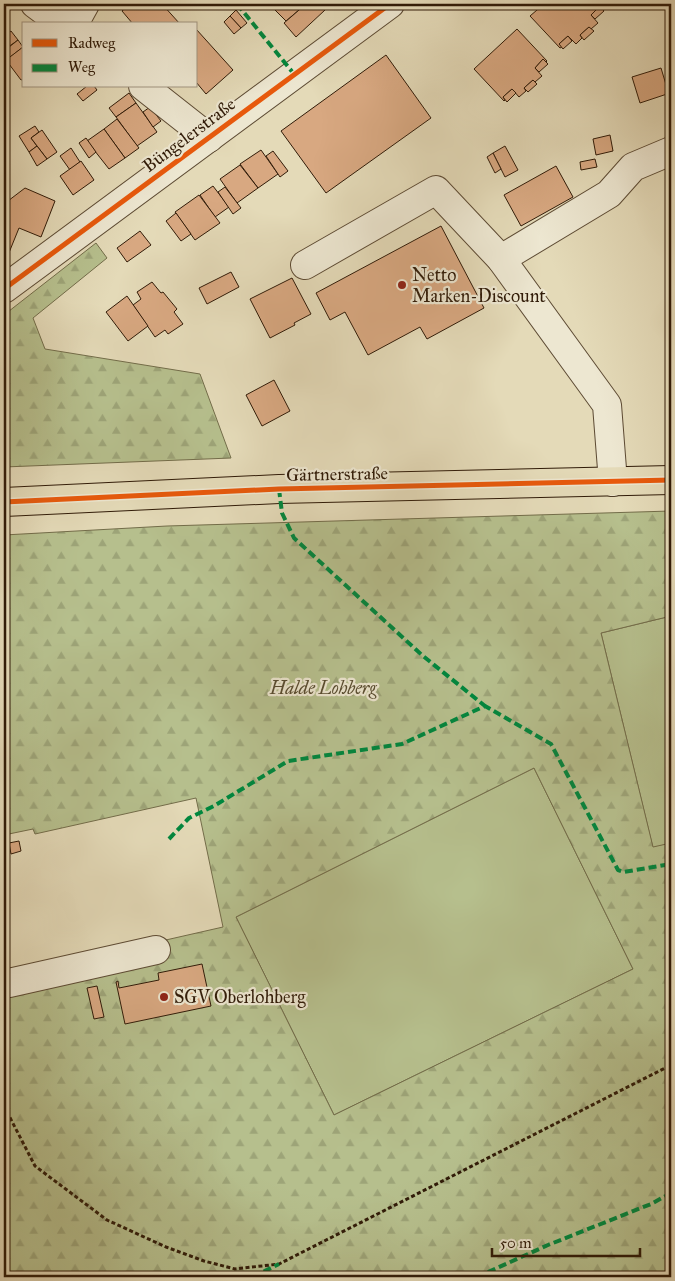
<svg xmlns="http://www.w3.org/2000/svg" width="675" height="1281" font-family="'IM FELL Great Primer',serif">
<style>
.grass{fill:#b6bf8d;stroke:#736d4a}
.forest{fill:url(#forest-firs);stroke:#736d4a;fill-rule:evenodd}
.building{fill:#d8a881;stroke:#301b08}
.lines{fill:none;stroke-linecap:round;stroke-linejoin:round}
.minor-casing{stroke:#5d4b34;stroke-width:30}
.major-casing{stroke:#301b08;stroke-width:30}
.path{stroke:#301b08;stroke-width:3;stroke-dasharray:4 2.5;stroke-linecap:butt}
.minor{stroke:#ede7d1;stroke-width:28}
.major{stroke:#e4dab8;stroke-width:28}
.quiet{stroke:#00873e;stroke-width:4;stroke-dasharray:8 4;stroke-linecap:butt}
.cycleway-casing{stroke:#ede7d1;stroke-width:8}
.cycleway{stroke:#e8590c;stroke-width:5}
.poi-dot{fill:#8f2418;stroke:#ede7d1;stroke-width:2}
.labels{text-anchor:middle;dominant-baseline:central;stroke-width:4.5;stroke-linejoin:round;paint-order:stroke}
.street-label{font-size:18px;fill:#301b08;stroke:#ede7d1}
.poi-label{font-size:18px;fill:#301b08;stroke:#ede7d1;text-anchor:start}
.park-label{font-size:18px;font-style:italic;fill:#584c30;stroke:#ede7d1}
</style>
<defs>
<pattern id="forest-firs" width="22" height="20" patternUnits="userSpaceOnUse" patternTransform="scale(1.25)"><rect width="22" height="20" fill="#b6bf8d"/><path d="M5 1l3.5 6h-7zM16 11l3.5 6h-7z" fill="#9da478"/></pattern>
</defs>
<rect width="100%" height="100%" fill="#e4dab8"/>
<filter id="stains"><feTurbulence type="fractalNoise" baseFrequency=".004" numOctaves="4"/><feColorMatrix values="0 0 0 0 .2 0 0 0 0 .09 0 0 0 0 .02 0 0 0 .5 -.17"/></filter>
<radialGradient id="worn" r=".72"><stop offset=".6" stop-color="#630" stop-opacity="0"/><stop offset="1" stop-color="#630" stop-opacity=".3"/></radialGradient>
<g class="grass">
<polygon points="671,616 671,843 653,848 601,633"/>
<polygon points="534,768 633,969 334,1115 236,917"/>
</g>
<g class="forest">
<polygon points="96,243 107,258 33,318 45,349 200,374 231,458 4,467 4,315"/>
<path d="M 671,511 L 671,616 L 601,633 L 653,847 L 671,843 L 671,1277 L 4,1277 L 4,974 L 113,952 L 223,927 L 196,798 L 35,834 L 33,829 L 4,835 L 4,535 L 167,526 ZM 534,768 L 633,969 L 334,1115 L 236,917 Z"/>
</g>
<g class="building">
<polygon points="130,4 162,4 180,24 133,24 122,11"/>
<polygon points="277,4 306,4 286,21 273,8"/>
<polygon points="306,4 319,4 325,10 296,37 284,23"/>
<polygon points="544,4 600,4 603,8 602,9 600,6 591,15 598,23 591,29 589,27 580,35 582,38 576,44 568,36 559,44 562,47 560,48 530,16"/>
<polygon points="600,6 604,11 595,19 591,15"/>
<polygon points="236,10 247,23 241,28 230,16"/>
<polygon points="230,16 241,28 234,34 224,22"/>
<polygon points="589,27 594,31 584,40 580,35"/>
<polygon points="196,29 233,70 206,94 196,82"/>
<polygon points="517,29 547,61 546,62 543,59 535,68 542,76 535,82 533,80 524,88 526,91 519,97 512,89 503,97 505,100 504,101 474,69"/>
<polygon points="11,31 18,40 4,50 4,36"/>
<polygon points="568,36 572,41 563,49 559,44"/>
<polygon points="18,40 23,47 4,62 4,51"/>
<polygon points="23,47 24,79 21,80 6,60"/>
<polygon points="386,55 431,118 326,193 281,131"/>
<polygon points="543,59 548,64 539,72 535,68"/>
<polygon points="661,68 667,88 667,94 640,103 632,77"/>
<polygon points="533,80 537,84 528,92 524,88"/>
<polygon points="87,86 94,86 97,90 83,101 77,94"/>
<polygon points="671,86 671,107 666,90"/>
<polygon points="512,89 516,93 507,102 503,97"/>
<polygon points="129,93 136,103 116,117 109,108"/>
<polygon points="136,103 157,132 137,146 116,117"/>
<polygon points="150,107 161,121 153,127 143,112"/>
<polygon points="117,119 139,148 125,158 104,129"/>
<polygon points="35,126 39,132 31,138 37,146 29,152 19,136"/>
<polygon points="104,129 125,158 109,169 87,141"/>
<polygon points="42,130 57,152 47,159 31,138"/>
<polygon points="610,135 613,151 596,155 593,139"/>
<polygon points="86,138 96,152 89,158 79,143"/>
<polygon points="37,146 47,159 37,166 29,152"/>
<polygon points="505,146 518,170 505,177 493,153"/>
<polygon points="71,148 80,162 70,170 60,156"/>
<polygon points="261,150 278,174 258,188 240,164"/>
<polygon points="273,151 288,171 280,177 266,156"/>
<polygon points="493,153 501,169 495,173 487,157"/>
<polygon points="595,159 597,167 581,170 580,162"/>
<polygon points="81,161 94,180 73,195 60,176"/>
<polygon points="240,165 258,188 237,203 220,179"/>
<polygon points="556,166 573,197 521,226 504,195"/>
<polygon points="213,186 229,207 215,217 200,195"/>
<polygon points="225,187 241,208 233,214 218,192"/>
<polygon points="25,188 55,201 41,237 19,228 6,260 4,259 4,204"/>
<polygon points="199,195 220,223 195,240 175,212"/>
<polygon points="176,213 191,234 181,241 166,221"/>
<polygon points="441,226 484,308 427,339 420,327 368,355 345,312 330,320 316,293"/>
<polygon points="140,231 151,245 127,262 117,248"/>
<polygon points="231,272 239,287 207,304 199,288"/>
<polygon points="292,278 311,314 294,323 295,325 270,338 250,299"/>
<polygon points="152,282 161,293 163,292 177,309 174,312 183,324 168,334 165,330 155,337 133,305 141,299 137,292"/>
<polygon points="127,296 148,326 128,341 106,312"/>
<polygon points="274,380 290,411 262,426 246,395"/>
<polygon points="19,841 21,851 11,854 9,843"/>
<polygon points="202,964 211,1006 125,1024 116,982 118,981 119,988 159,980 158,973"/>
<polygon points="97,986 104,1017 94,1019 87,988"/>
</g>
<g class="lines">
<g class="minor-casing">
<g id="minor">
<polyline points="35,4 62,24"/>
<polyline points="74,24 85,4"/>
<polyline points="143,86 209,138"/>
<polyline points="501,259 609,194 633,167 671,151"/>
<polyline points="305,265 436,190 501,259 607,405 613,482"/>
<polyline points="4,289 390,4"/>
<polyline points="4,981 9,983 156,950"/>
</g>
</g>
<g class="major-casing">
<polyline id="major" points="4,502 279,489 671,480"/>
</g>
<g class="path">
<polyline points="236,4 237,4"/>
<polyline points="4,1106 35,1166 107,1220 166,1247 204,1261 235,1269 279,1264 671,1065"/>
</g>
<use href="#minor" class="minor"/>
<use href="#major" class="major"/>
<g class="quiet">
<polyline points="237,4 294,74"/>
<polyline points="279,489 282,513 294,538 423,656 485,706"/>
<polyline points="169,839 189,818 214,806 288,761 402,744 485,706 551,744 618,870 624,872 671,864"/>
<polyline points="253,1277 279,1264"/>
<polyline points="477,1277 548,1245 651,1204 671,1193"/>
</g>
<g class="cycleway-casing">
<g id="cycleway">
<polyline points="4,289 390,4"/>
<polyline points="4,502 279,489 671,480"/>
</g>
</g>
<use href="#cycleway" class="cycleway"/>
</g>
<g class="poi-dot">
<circle cx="402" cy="285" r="5"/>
<circle cx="164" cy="997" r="5"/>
</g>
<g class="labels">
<g class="street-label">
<text transform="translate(189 135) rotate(-37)">Büngelerstraße</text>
<text transform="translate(337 474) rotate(-1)">Gärtnerstraße</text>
</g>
<g class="poi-label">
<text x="412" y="275">Netto<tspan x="412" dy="21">Marken-Discount</tspan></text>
<text x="174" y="997">SGV Oberlohberg</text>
</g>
<g class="park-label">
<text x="323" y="688">Halde Lohberg</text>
</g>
</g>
<rect width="675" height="1281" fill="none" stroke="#e4dab8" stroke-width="20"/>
<rect x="5" y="5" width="665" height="1271" fill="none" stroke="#301b08" stroke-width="2.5"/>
<rect x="10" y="10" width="655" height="1261" fill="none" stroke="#301b08"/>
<rect x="22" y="22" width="175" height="65" fill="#ede7d1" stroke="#a19581"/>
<rect x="32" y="39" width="25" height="8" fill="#e8590c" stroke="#a19581"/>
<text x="68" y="48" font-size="15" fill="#301b08">Radweg</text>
<rect x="32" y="64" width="25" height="8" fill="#00873e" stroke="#a19581"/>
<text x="68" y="72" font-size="15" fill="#301b08">Weg</text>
<path d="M492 1248v8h148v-8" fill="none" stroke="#301b08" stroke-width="2.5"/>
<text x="500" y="1248" font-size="15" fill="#301b08" stroke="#ede7d1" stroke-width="4" paint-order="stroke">50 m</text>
<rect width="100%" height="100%" filter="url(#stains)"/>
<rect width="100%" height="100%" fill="url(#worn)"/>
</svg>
